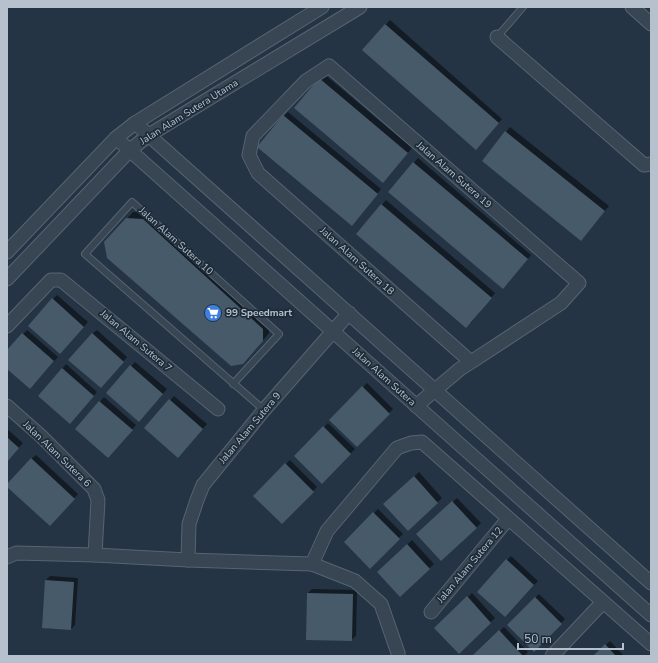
<svg xmlns="http://www.w3.org/2000/svg" width="658" height="663" font-family="'Nunito Sans',sans-serif">
<style>
.shadow{fill:#0007}
.building{fill:#475a6a}
.lines{fill:none;stroke-linecap:round;stroke-linejoin:round}
.service-casing{stroke:#576471;stroke-width:8}
.minor-casing{stroke:#576471;stroke-width:15}
.service{stroke:#384653;stroke-width:6}
.minor{stroke:#384653;stroke-width:13}
.labels{text-anchor:middle;dominant-baseline:central;stroke-width:3.5;stroke-linejoin:round;paint-order:stroke}
.street-label{font-size:10px;fill:#b6c1cd;stroke:#1d2b39}
.poi-label{font-size:10px;font-weight:bold;fill:#b6c1cd;stroke:#1d2b39;text-anchor:start}
</style>
<rect width="100%" height="100%" fill="#243444"/>
<g class="shadow">
<polygon points="390,20 502,119 480,144 364,50"/>
<polygon points="324,74 412,148 387,178 296,108"/>
<polygon points="288,112 381,189 356,221 284,116"/>
<polygon points="510,127 609,206 581,240 483,161"/>
<polygon points="418,158 531,255 507,284 389,191"/>
<polygon points="386,200 495,293 471,323 357,234"/>
<polygon points="133,212 150,213 269,322 269,333 250,356 127,219"/>
<polygon points="57,295 88,322 64,348 53,299"/>
<polygon points="27,330 58,357 34,384 7,367 7,351"/>
<polygon points="97,330 127,357 105,383 92,334"/>
<polygon points="135,362 167,389 143,417 107,393"/>
<polygon points="66,364 97,392 74,418 62,369"/>
<polygon points="367,383 393,409 357,446 331,420"/>
<polygon points="174,396 207,424 182,453 146,428"/>
<polygon points="104,397 136,425 112,452 77,428"/>
<polygon points="328,423 355,449 322,482 296,456"/>
<polygon points="7,429 23,443 7,461"/>
<polygon points="36,455 78,494 54,521 31,459"/>
<polygon points="290,460 317,487 282,523 255,496"/>
<polygon points="419,472 442,498 408,529 389,500"/>
<polygon points="457,498 481,523 476,528 422,530"/>
<polygon points="378,509 403,534 370,567 345,542"/>
<polygon points="412,540 434,564 400,595 383,567"/>
<polygon points="511,556 538,581 509,612 507,560"/>
<polygon points="50,576 78,578 75,625 71,629 46,580"/>
<polygon points="312,589 357,590 356,636 351,640 308,593"/>
<polygon points="472,593 495,618 459,652 436,628"/>
<polygon points="539,594 565,619 534,651 508,625"/>
<polygon points="504,627 528,652 524,656 474,656"/>
<polygon points="610,641 624,656 594,656"/>
</g>
<g class="building">
<polygon points="385,24 499,123 476,150 362,50"/>
<polygon points="319,78 408,153 383,183 294,108"/>
<polygon points="283,115 378,194 352,226 257,147"/>
<polygon points="505,131 605,211 581,241 482,161"/>
<polygon points="413,162 528,259 503,289 388,192"/>
<polygon points="381,204 492,298 466,328 356,234"/>
<polygon points="126,218 143,219 263,329 263,341 243,364 231,366 107,258 104,242"/>
<polygon points="52,298 84,327 60,354 28,326"/>
<polygon points="22,333 54,361 30,389 7,369 7,350"/>
<polygon points="92,333 124,362 101,388 68,360"/>
<polygon points="130,365 163,394 139,422 106,393"/>
<polygon points="62,368 94,396 70,424 38,396"/>
<polygon points="362,386 390,414 357,447 329,420"/>
<polygon points="169,399 203,429 178,458 144,428"/>
<polygon points="99,401 133,430 108,458 75,429"/>
<polygon points="323,426 351,454 322,484 294,456"/>
<polygon points="7,437 19,448 7,462"/>
<polygon points="31,458 75,499 50,526 7,487 7,484"/>
<polygon points="285,463 314,492 282,524 253,496"/>
<polygon points="414,476 438,503 408,531 383,504"/>
<polygon points="452,501 477,528 441,561 416,534"/>
<polygon points="373,512 400,539 370,569 344,542"/>
<polygon points="407,544 430,569 400,597 377,572"/>
<polygon points="506,559 534,585 505,617 477,592"/>
<polygon points="45,580 74,582 71,630 42,628"/>
<polygon points="307,593 353,594 352,641 306,640"/>
<polygon points="467,596 491,623 459,654 434,628"/>
<polygon points="535,597 562,624 534,652 507,625"/>
<polygon points="499,630 523,656 472,656"/>
<polygon points="605,644 616,656 593,656"/>
</g>
<g class="lines">
<g class="service-casing">
<g id="service">
<polyline points="497,37 523,7"/>
<polyline points="233,384 279,334 132,202 85,254 264,410"/>
</g>
</g>
<g class="minor-casing">
<g id="minor">
<polyline points="632,7 651,24"/>
<polyline points="497,37 644,165 651,164"/>
<polyline points="135,123 651,583"/>
<polyline points="116,138 651,615"/>
<polyline points="7,252 116,138 135,123 322,7"/>
<polyline points="7,279 130,150 149,135 360,7"/>
<polyline points="7,326 51,280 61,280 218,409"/>
<polyline points="7,406 41,436 94,489 98,500 95,555"/>
<polyline points="416,406 460,369 471,362 561,303 579,283 329,66 306,81 253,136 249,155 258,173 471,362"/>
<polyline points="7,557 16,553 95,555 188,560 312,564 355,581 381,604 398,653 398,656"/>
<polyline points="188,560 189,524 197,500 203,485 264,410 349,313"/>
<polyline points="312,564 327,531 397,448 411,443 422,442 651,644"/>
<polyline points="431,612 508,519"/>
<polyline points="552,656 603,602"/>
</g>
</g>
<use href="#service" class="service"/>
<use href="#minor" class="minor"/>
</g>
<defs>
<g id="supermarket-disc" transform="scale(0.9)"><circle r="9.5" fill="#3f7fe0" stroke="#1d2b39"/><path d="M-6-5.5h2.5l.6 2H6L4.5 2H-2.5L-4.4-4H-6ZM-1.5 3.2a1.3 1.3 0 1 0 .1 0ZM3 3.2a1.3 1.3 0 1 0 .1 0Z" fill="#fff"/></g>
</defs>
<g fill-rule="evenodd">
<use href="#supermarket-disc" x="213" y="313"/>
</g>
<g class="labels">
<g class="street-label">
<text transform="translate(189 112) rotate(-32)">Jalan Alam Sutera Utama</text>
<text transform="translate(454 175) rotate(41)">Jalan Alam Sutera 19</text>
<text transform="translate(176 241) rotate(42)">Jalan Alam Sutera 10</text>
<text transform="translate(357 261) rotate(42)">Jalan Alam Sutera 18</text>
<text transform="translate(136 341) rotate(40)">Jalan Alam Sutera 7</text>
<text transform="translate(384 377) rotate(42)">Jalan Alam Sutera</text>
<text transform="translate(250 428) rotate(-50)">Jalan Alam Sutera 9</text>
<text transform="translate(57 454) rotate(44)">Jalan Alam Sutera 6</text>
<text transform="translate(470 565) rotate(-50)">Jalan Alam Sutera 12</text>
</g>
<g class="poi-label">
<text x="226" y="313">99 Speedmart</text>
</g>
</g>
<rect width="658" height="663" fill="none" stroke="#b6c1cd" stroke-width="16"/>
<path d="M518 643v6h105v-6" fill="none" stroke="#b6c1cd" stroke-width="2"/>
<text x="524" y="643" font-size="12" fill="#b6c1cd" stroke="#1d2b39" stroke-width="3" paint-order="stroke">50 m</text>
</svg>
